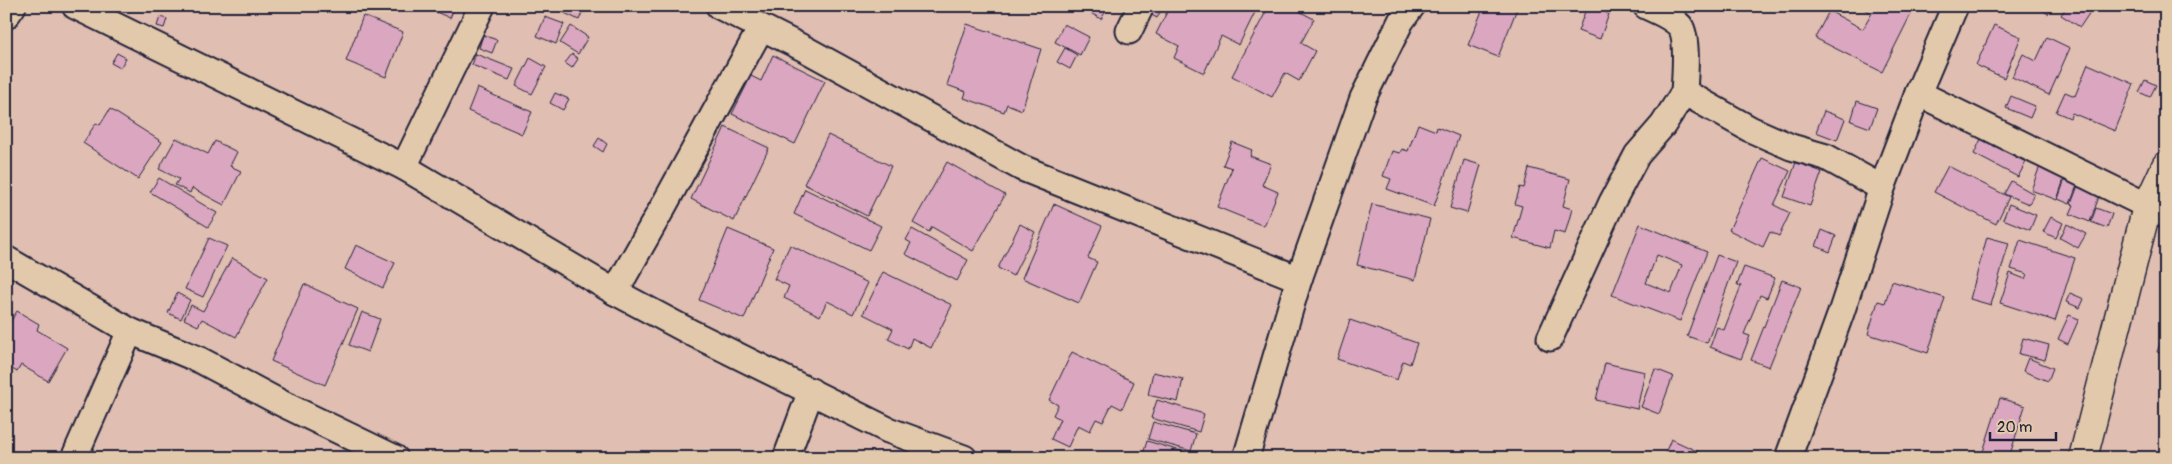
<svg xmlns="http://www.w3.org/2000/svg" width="2172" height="464" font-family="Pangolin,sans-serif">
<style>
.building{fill:#daa6c0;stroke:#22223b;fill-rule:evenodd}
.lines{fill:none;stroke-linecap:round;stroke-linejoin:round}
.street-casing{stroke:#22223b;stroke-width:29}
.secondary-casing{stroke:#22223b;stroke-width:31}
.street{stroke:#e3c9ab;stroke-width:25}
.secondary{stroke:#e3c9ab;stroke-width:28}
</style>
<rect width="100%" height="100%" fill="#e0beb1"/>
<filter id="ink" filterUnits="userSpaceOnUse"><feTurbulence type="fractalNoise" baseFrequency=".02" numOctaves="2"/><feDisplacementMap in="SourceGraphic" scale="10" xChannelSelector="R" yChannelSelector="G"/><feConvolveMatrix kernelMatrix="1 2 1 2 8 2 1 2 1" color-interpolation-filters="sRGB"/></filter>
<g filter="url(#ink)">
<g class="building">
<polygon points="430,6 455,6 450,18 429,9"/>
<polygon points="550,6 585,6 579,20"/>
<polygon points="1078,6 1109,6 1101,19"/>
<polygon points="1149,6 1163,6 1157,18 1146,12"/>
<polygon points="1170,6 1258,6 1239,45 1221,36 1204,73 1174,58 1179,46 1156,34"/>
<polygon points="1269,6 1289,6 1314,19 1301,43 1315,51 1299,81 1285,73 1272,97 1232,76"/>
<polygon points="1484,6 1518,6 1498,57 1468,45"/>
<polygon points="1587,6 1609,14 1600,39 1578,31"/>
<polygon points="1859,6 1915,6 1882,72 1815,38 1829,11 1863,29 1872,13"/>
<polygon points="2036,6 2053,6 2048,14"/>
<polygon points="2067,6 2094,6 2080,27 2061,15"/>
<polygon points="363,16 403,32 386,77 346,61"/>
<polygon points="160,17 167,19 164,28 157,26"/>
<polygon points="545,17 564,24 556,44 537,36"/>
<polygon points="967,24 1041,49 1022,110 1007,104 1004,112 964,98 966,92 947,85"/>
<polygon points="1064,24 1089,37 1080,55 1055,42"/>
<polygon points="1994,25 2021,37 2004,78 1976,65"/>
<polygon points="571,26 588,37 578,54 560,43"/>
<polygon points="483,35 497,40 492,53 479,48"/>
<polygon points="2047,37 2070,48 2049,95 2012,77 2023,54 2036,61"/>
<polygon points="1065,48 1077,55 1070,69 1057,62"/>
<polygon points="117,53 126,58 120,68 111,63"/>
<polygon points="476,54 514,69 509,80 472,65"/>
<polygon points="572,54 578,59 572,68 565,63"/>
<polygon points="773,55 825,81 795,144 732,114 751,76 761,81"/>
<polygon points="530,58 546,67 532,94 516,86"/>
<polygon points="2088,64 2134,84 2115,131 2072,113 2070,118 2056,112 2065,92 2075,96"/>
<polygon points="2145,80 2156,85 2150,97 2139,92"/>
<polygon points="477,88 532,112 522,134 468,111"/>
<polygon points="555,93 569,99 563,110 550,103"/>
<polygon points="2011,96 2035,106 2030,118 2006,108"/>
<polygon points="1857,101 1877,108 1870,128 1851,121"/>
<polygon points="110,109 162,142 138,179 83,143 96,123 100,125"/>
<polygon points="1824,111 1845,119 1837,140 1816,132"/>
<polygon points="1418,124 1436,131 1437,127 1459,136 1434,206 1387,189 1391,179 1383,176 1392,151 1400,153 1402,149 1408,151"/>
<polygon points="725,127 769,148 734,221 691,199"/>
<polygon points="828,135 891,166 867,216 804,184"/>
<polygon points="176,138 208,154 215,141 237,152 230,166 241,171 224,205 192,188 190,193 175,185 179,179 159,169"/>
<polygon points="599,138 607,144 603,152 594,146"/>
<polygon points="1981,139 2026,162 2018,177 1974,154"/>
<polygon points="1232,142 1252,150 1250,156 1271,164 1262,185 1278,192 1264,226 1217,207 1232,168 1223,165"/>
<polygon points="1762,158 1790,171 1774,205 1790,213 1779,236 1770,232 1763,247 1729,230"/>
<polygon points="1464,160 1481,165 1467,213 1450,208"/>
<polygon points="947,162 1005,195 973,251 932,227 929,232 913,223"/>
<polygon points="1796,162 1822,172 1810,206 1784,197"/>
<polygon points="1948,166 2009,197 1996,224 1934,192"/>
<polygon points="2040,166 2065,176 2057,200 2031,190"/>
<polygon points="1529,168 1570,179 1563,206 1572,209 1565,234 1554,231 1550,248 1513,238 1522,206 1515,204 1520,187 1524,188"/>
<polygon points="2066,176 2078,183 2070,204 2058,199"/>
<polygon points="159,178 217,213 208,227 150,192"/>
<polygon points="2011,181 2034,194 2029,204 2004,194"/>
<polygon points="2079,183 2101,191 2090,222 2070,214 2074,205 2071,204"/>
<polygon points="805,189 881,226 869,250 794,214"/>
<polygon points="1054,204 1102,226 1088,258 1097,262 1079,303 1022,278"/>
<polygon points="1372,204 1430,219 1415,280 1357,265"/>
<polygon points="2009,204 2036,215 2030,230 2003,219"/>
<polygon points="2096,208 2112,214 2107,228 2091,222"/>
<polygon points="2051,217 2063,223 2056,238 2043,232"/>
<polygon points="1020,224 1035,232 1013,276 998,268"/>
<path d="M 1640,224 L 1707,252 L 1680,321 L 1612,295 ZM 1657,255 L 1682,265 L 1671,293 L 1646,283 Z"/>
<polygon points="2067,224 2086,234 2078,248 2060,238"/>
<polygon points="728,229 773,248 744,319 699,300"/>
<polygon points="912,229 968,260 957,281 905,254 911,243 906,240"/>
<polygon points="1822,230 1836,236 1830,252 1816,246"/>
<polygon points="1987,237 2009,243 1991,305 1970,299"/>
<polygon points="209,238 227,246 203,297 185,289"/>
<polygon points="2020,240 2075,258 2055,321 2000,303 2010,273 2025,279 2027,274 2011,269"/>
<polygon points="356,245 395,263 383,288 345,269"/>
<polygon points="790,245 868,283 853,314 827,301 820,316 784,298 789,286 774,279"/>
<polygon points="1717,255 1736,262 1707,343 1687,336"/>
<polygon points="232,258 268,278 236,337 202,319 198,326 184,319 191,305 203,311"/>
<polygon points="1744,267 1775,278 1767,298 1760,295 1744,334 1750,336 1741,359 1710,347 1717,327 1724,330 1741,286 1737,285"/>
<polygon points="883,272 952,305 931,348 912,338 908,349 888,339 893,329 863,314"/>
<polygon points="1782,280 1801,287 1769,367 1751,360"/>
<polygon points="1892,281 1945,298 1928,353 1868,334 1878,301 1885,303"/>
<polygon points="304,284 358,309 325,385 271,361"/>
<polygon points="177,293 190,300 181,319 168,313"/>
<polygon points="2070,293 2084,299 2080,308 2066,302"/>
<polygon points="17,311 39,324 37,330 67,348 48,381 21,365 17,372 6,365 6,329"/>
<polygon points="362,312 380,319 368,352 349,345"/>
<polygon points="2069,315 2079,319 2068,344 2058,339"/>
<polygon points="1350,320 1417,343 1410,364 1403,361 1397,380 1337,359"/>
<polygon points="2023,338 2049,345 2045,360 2019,354"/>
<polygon points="2161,341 2166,343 2166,354 2157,352"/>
<polygon points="1072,352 1134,382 1122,409 1112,404 1103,422 1096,419 1090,431 1078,425 1068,447 1051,439 1060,419 1053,415 1058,405 1049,400"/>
<polygon points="2028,358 2053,368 2048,381 2023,371"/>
<polygon points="1605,363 1645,372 1637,409 1596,400"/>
<polygon points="1655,369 1673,376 1659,414 1641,407"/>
<polygon points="1153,372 1183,379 1178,402 1148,395"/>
<polygon points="2000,398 2025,406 2009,458 1981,458"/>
<polygon points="1157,400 1204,414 1199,432 1151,418"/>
<polygon points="1153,422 1196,434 1191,451 1148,439"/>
<polygon points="1671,439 1712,458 1663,458"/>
<polygon points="1147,441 1194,455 1193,458 1142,458"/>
</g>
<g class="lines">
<g class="street-casing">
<g id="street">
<polyline points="75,6 404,167 615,292 692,333 888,430 964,458"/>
<polyline points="719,6 805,49 1022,168 1299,279"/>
<path d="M 1646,6 C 1658,12 1671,16 1680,26 C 1688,37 1685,77 1684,92"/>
<polyline points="6,16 13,6"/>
<polyline points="1129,31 1141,6"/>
<polyline points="1918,93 2166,215"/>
<polyline points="404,167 482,6"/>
<polyline points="6,259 130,331 200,360 281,403 395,458"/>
<polyline points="615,292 663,207 761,28"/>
<polyline points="1550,338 1612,202 1637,155 1663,125 1684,92 1750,129 1791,147 1826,157 1882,188 1918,93 1955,6"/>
<polyline points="74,458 130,331"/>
<polyline points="786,458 811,391"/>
<polyline points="1246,458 1299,279 1363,98 1401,21 1412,6"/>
<polyline points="1788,458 1841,313 1882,188"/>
</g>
</g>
<g class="secondary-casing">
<polyline id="secondary" points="2083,458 2147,207 2166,166"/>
</g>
<use href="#street" class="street"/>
<use href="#secondary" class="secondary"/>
</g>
</g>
<rect width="2172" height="464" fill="none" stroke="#e3c9ab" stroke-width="25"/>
<rect x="12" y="12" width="2147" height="439" fill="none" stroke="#22223b" stroke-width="2" filter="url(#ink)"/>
<path d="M1990 432v8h66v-8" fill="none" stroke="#22223b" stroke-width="2.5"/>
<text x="1997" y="432" font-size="15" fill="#22223b" stroke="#e3c9ab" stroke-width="4" paint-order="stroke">20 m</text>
</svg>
